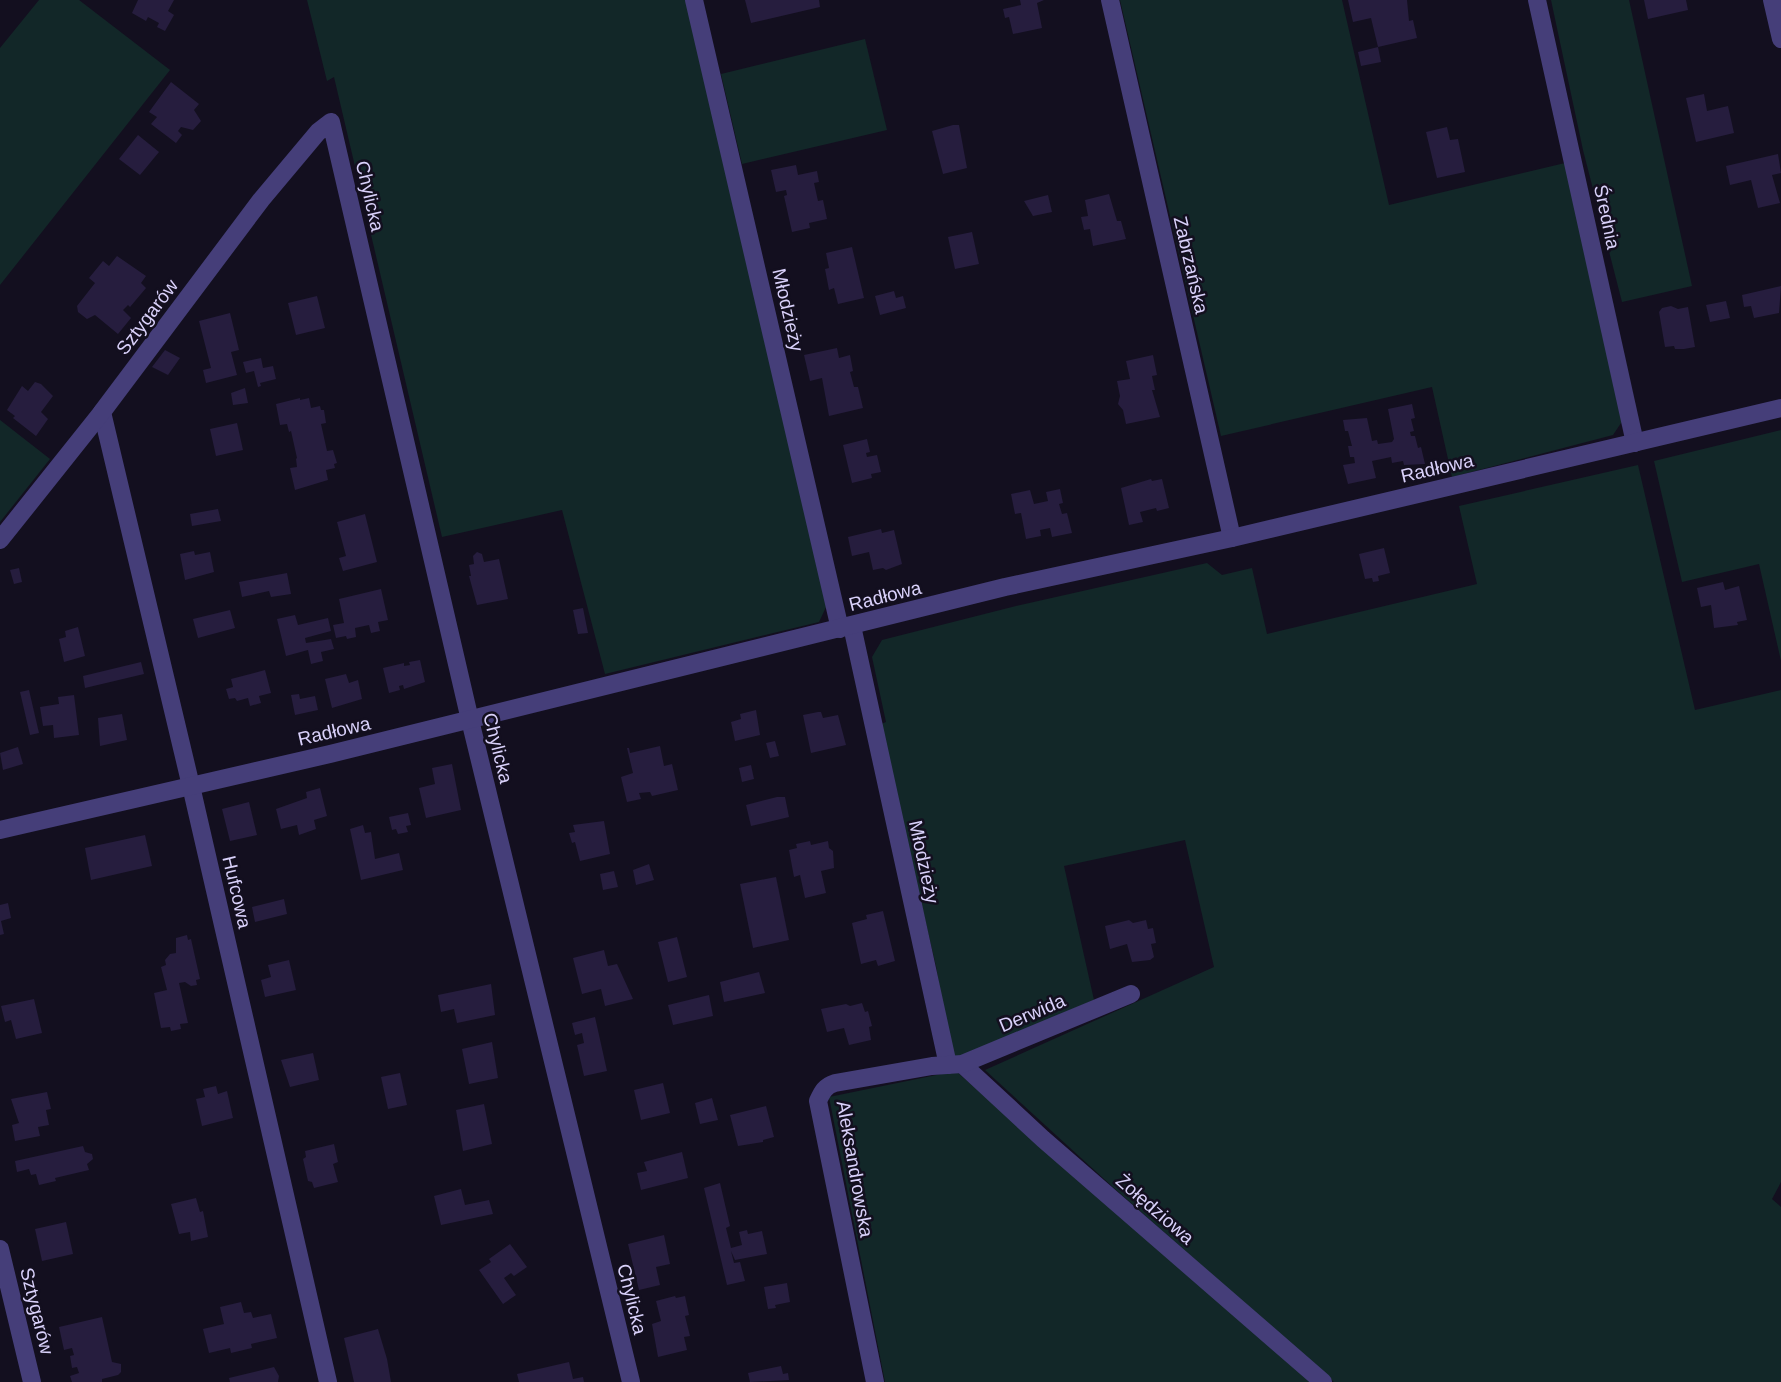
<svg xmlns="http://www.w3.org/2000/svg" width="1781" height="1382" font-family="Arial,sans-serif">
<style>
.green{fill:#122728}
.building{fill:#261d3e}
.lines{fill:none;stroke-linecap:round;stroke-linejoin:round}
.minor{stroke:#453e79;stroke-width:18}
.labels{text-anchor:middle;dominant-baseline:central;stroke-width:5;stroke-linejoin:round;paint-order:stroke}
.street-label{font-size:19px;fill:#d9d1fa;stroke:#130f1f}
</style>
<rect width="100%" height="100%" fill="#130f1f"/>
<g class="green">
<polygon points="39,0 79,0 170,70 0,285 0,48"/>
<polygon points="307,0 688,0 827,605 819,622 605,674 562,510 442,537 334,77 327,81"/>
<polygon points="1120,0 1342,0 1389,205 1565,163 1625,417 1613,435 1452,477 1432,387 1221,436"/>
<polygon points="1551,0 1629,0 1692,286 1622,302 1583,150"/>
<polygon points="865,39 887,130 742,164 721,74"/>
<polygon points="0,420 50,459 0,522"/>
<polygon points="1781,430 1781,661 1759,564 1682,582 1654,461"/>
<polygon points="1638,465 1695,710 1781,690 1781,1182 1772,1199 1781,1207 1781,1382 1334,1382 1115,1189 985,1070 1214,967 1185,840 1064,866 1094,1000 952,1060 936,966 879,725 886,722 872,657 882,640 1016,606 1207,563 1222,575 1252,568 1267,634 1477,584 1459,506"/>
<polygon points="956,1071 965,1079 1312,1382 885,1382 829,1097"/>
</g>
<g class="building">
<polygon points="138,0 174,0 168,11 174,15 165,31 157,27 159,23 148,17 146,21 132,13"/>
<polygon points="745,0 819,0 820,7 751,23"/>
<polygon points="1020,0 1044,0 1037,3 1042,28 1013,34 1009,17 1005,18 1003,9 1021,5"/>
<polygon points="1348,0 1407,0 1409,21 1413,20 1417,38 1378,47 1381,62 1361,66 1358,52 1378,47 1371,18 1353,22"/>
<polygon points="1644,0 1686,0 1688,10 1648,19"/>
<polygon points="171,82 199,104 194,110 201,121 193,130 181,127 178,131 182,135 176,143 151,124 157,117 149,112"/>
<polygon points="1704,94 1707,111 1728,106 1734,133 1696,142 1686,98"/>
<polygon points="953,125 959,125 967,168 943,174 932,131"/>
<polygon points="1447,127 1450,140 1458,139 1465,172 1437,178 1426,132"/>
<polygon points="138,135 159,152 140,175 119,159"/>
<polygon points="1778,154 1781,173 1772,175 1780,203 1758,208 1751,180 1730,185 1726,166"/>
<polygon points="796,165 798,175 817,171 819,182 814,183 818,201 823,200 827,219 809,223 810,228 792,232 784,196 787,195 786,190 776,192 771,170"/>
<polygon points="1109,194 1117,221 1121,221 1126,239 1093,246 1090,229 1084,230 1081,217 1088,216 1085,200"/>
<polygon points="1048,195 1052,212 1033,216 1024,201"/>
<polygon points="972,232 979,264 955,269 948,237"/>
<polygon points="852,247 864,298 838,304 834,288 829,290 825,269 829,268 826,253"/>
<polygon points="117,256 146,276 141,283 146,288 130,307 128,305 123,310 131,318 118,334 95,315 87,319 78,312 77,306 95,283 89,278 103,261 109,266"/>
<polygon points="1781,286 1779,313 1754,318 1751,306 1744,307 1742,295"/>
<polygon points="894,291 896,298 903,296 906,308 880,315 875,296"/>
<polygon points="317,296 325,328 296,335 288,303"/>
<polygon points="1726,301 1730,318 1710,322 1706,305"/>
<polygon points="1671,306 1678,309 1688,307 1695,347 1684,349 1675,349 1674,346 1665,347 1659,312 1662,308"/>
<polygon points="230,313 239,350 231,352 237,375 206,383 203,370 211,368 199,321"/>
<polygon points="837,348 839,358 850,355 853,371 850,372 854,387 858,387 863,408 829,416 822,378 810,381 804,355"/>
<polygon points="165,350 180,358 168,375 152,367"/>
<polygon points="1153,355 1157,375 1152,376 1155,390 1152,390 1160,417 1126,424 1123,410 1118,404 1120,396 1117,381 1130,379 1126,361"/>
<polygon points="261,358 263,368 273,366 276,379 260,383 261,386 258,387 254,371 246,373 243,362"/>
<polygon points="35,382 41,384 53,396 41,412 48,419 36,436 13,418 15,416 7,410 22,386 28,391"/>
<polygon points="245,388 248,403 233,405 231,393"/>
<polygon points="300,398 300,400 309,398 311,408 320,406 321,410 324,410 326,423 321,424 327,451 333,450 337,463 334,464 335,468 326,470 328,480 295,490 290,468 297,467 296,459 297,458 291,431 289,432 287,424 280,425 276,404"/>
<polygon points="1412,404 1415,418 1411,419 1414,431 1410,432 1411,436 1415,436 1418,448 1421,447 1425,464 1404,465 1403,461 1392,463 1391,457 1372,461 1376,478 1348,484 1343,465 1355,463 1354,457 1350,457 1348,446 1352,446 1348,431 1345,431 1343,420 1367,418 1372,441 1377,440 1378,444 1392,442 1394,439 1388,409"/>
<polygon points="237,423 243,450 216,456 210,429"/>
<polygon points="867,439 870,452 866,453 867,457 877,455 881,472 871,474 872,478 852,483 843,445"/>
<polygon points="1151,479 1152,481 1162,479 1169,508 1157,511 1156,508 1140,512 1143,522 1129,525 1121,488"/>
<polygon points="1060,489 1063,503 1059,504 1062,514 1067,513 1072,533 1052,537 1050,528 1040,530 1041,536 1026,539 1021,513 1015,514 1011,494 1030,490 1034,504 1048,501 1046,492"/>
<polygon points="218,509 221,521 192,526 190,514"/>
<polygon points="365,514 377,562 343,571 339,558 346,556 337,522"/>
<polygon points="881,529 882,533 894,530 902,564 886,570 883,568 873,570 869,552 852,556 848,537"/>
<polygon points="1384,548 1390,573 1378,576 1379,581 1373,582 1372,578 1365,579 1359,554"/>
<polygon points="194,551 195,555 210,552 214,572 185,580 180,554"/>
<polygon points="477,552 482,554 484,562 499,559 508,599 477,605 469,576 471,576 469,565 474,564 473,556"/>
<polygon points="19,568 22,582 14,584 10,570"/>
<polygon points="287,573 291,594 271,597 269,591 242,597 239,582"/>
<polygon points="1723,582 1725,590 1739,586 1747,620 1737,622 1738,625 1714,628 1711,605 1701,607 1697,588"/>
<polygon points="381,589 388,620 378,622 380,631 371,633 369,625 355,628 356,637 347,639 346,636 336,638 333,625 344,623 339,599"/>
<polygon points="583,608 588,633 578,634 573,610"/>
<polygon points="230,610 235,628 198,638 193,619"/>
<polygon points="295,615 298,625 328,618 331,631 305,638 306,643 331,639 334,649 321,652 323,661 311,664 308,650 286,656 277,619"/>
<polygon points="78,627 85,656 64,662 59,639 66,637 65,631"/>
<polygon points="420,660 425,682 404,689 403,685 399,686 400,690 389,693 383,668 404,663 404,666 410,665 409,662"/>
<polygon points="141,662 144,674 85,688 83,676"/>
<polygon points="265,670 271,693 259,696 261,703 250,706 248,698 237,701 235,698 229,699 226,689 233,687 231,679"/>
<polygon points="346,674 349,683 358,680 362,699 332,708 325,679"/>
<polygon points="29,690 39,733 30,735 20,692"/>
<polygon points="299,694 300,699 315,696 318,710 295,715 291,695"/>
<polygon points="74,695 79,735 54,738 53,725 43,726 40,707 59,704 58,697"/>
<polygon points="756,710 760,735 735,741 731,722 741,719 740,714"/>
<polygon points="818,712 821,712 823,718 838,715 846,745 811,753 803,715"/>
<polygon points="122,714 127,740 100,746 98,718"/>
<polygon points="775,741 779,756 770,758 766,743"/>
<polygon points="660,746 664,766 672,764 678,790 652,796 650,792 639,793 641,799 627,802 621,777 633,773 627,748 629,748 630,753"/>
<polygon points="18,747 23,764 3,770 0,753"/>
<polygon points="452,764 461,810 426,818 419,788 435,784 432,768"/>
<polygon points="751,765 754,779 742,782 739,768"/>
<polygon points="320,788 327,816 314,820 316,829 299,835 297,825 281,829 276,809 307,798 306,792"/>
<polygon points="777,797 785,797 789,817 751,826 746,805"/>
<polygon points="249,802 257,835 230,841 222,809"/>
<polygon points="408,813 411,825 406,826 408,832 398,834 396,829 392,830 389,817"/>
<polygon points="604,821 610,854 580,861 575,842 572,843 569,833 575,832 573,825"/>
<polygon points="363,825 365,833 371,832 375,859 399,853 403,870 361,880 350,829"/>
<polygon points="145,835 152,866 91,880 85,848"/>
<polygon points="810,841 811,845 828,841 829,848 833,851 834,868 821,871 826,893 805,898 800,875 794,877 789,850 797,848 796,844"/>
<polygon points="649,864 654,880 636,885 633,870"/>
<polygon points="614,871 618,887 603,890 600,874"/>
<polygon points="776,877 789,940 753,948 740,884"/>
<polygon points="284,899 287,914 255,922 252,907"/>
<polygon points="8,903 11,918 1,921 4,934 0,935 0,905"/>
<polygon points="883,911 895,961 878,966 876,960 861,964 852,923 867,919 866,915"/>
<polygon points="1129,920 1133,923 1146,920 1148,929 1153,928 1156,943 1151,944 1154,957 1150,960 1132,962 1127,944 1110,949 1105,926"/>
<polygon points="187,935 188,940 191,939 200,979 196,980 197,985 191,986 185,982 179,983 188,1023 180,1024 181,1029 171,1031 170,1027 161,1028 154,993 167,990 161,967 166,965 165,960 170,954 176,953 176,938"/>
<polygon points="677,937 687,977 668,982 658,942"/>
<polygon points="604,950 608,966 617,964 633,999 605,1006 601,989 582,994 573,958"/>
<polygon points="289,960 296,990 265,997 261,980 271,977 268,965"/>
<polygon points="759,972 765,993 724,1002 720,982"/>
<polygon points="491,984 495,1015 457,1023 454,1009 441,1012 438,995"/>
<polygon points="709,995 713,1016 673,1025 668,1005"/>
<polygon points="34,999 42,1033 16,1039 11,1020 5,1022 1,1006"/>
<polygon points="862,1003 865,1012 868,1011 872,1026 869,1027 871,1040 849,1045 844,1028 827,1032 821,1009 846,1004 850,1006"/>
<polygon points="595,1017 607,1071 584,1076 577,1045 584,1043 582,1033 575,1035 572,1023"/>
<polygon points="492,1042 498,1078 469,1084 462,1049"/>
<polygon points="313,1053 319,1080 290,1087 281,1060"/>
<polygon points="400,1073 407,1105 388,1109 381,1077"/>
<polygon points="663,1083 670,1113 641,1120 634,1090"/>
<polygon points="216,1086 218,1094 227,1091 233,1118 202,1126 196,1099 205,1097 203,1089"/>
<polygon points="47,1092 51,1109 46,1110 49,1125 38,1127 40,1136 15,1141 12,1125 19,1123 11,1099"/>
<polygon points="712,1098 718,1120 700,1124 695,1103"/>
<polygon points="484,1104 492,1144 463,1151 456,1110"/>
<polygon points="766,1106 774,1137 763,1140 763,1142 738,1146 730,1115"/>
<polygon points="334,1144 338,1162 333,1164 338,1182 314,1188 312,1182 308,1181 303,1159 306,1157 305,1151"/>
<polygon points="83,1146 85,1152 92,1154 93,1159 87,1164 89,1170 55,1178 56,1181 39,1185 36,1174 31,1175 29,1169 17,1172 15,1161"/>
<polygon points="682,1152 688,1178 641,1190 637,1173 647,1171 644,1162"/>
<polygon points="720,1183 730,1226 726,1228 731,1248 742,1245 739,1232 747,1230 748,1234 762,1231 767,1254 735,1260 731,1251 734,1263 740,1262 745,1281 727,1285 704,1188"/>
<polygon points="461,1189 465,1205 489,1200 493,1214 441,1225 434,1196"/>
<polygon points="196,1198 200,1212 203,1211 208,1237 191,1241 190,1232 179,1234 171,1204"/>
<polygon points="66,1222 73,1254 42,1261 35,1229"/>
<polygon points="664,1235 670,1264 656,1267 660,1285 639,1290 628,1244"/>
<polygon points="510,1244 527,1267 514,1276 511,1273 504,1278 516,1295 503,1304 479,1270 491,1262 489,1259"/>
<polygon points="787,1283 790,1302 775,1305 776,1308 768,1309 764,1287"/>
<polygon points="675,1296 676,1298 685,1296 689,1315 685,1316 690,1336 684,1337 687,1350 658,1357 652,1324 661,1321 656,1301"/>
<polygon points="241,1302 244,1313 251,1312 253,1318 271,1314 277,1338 251,1344 252,1348 231,1353 230,1348 209,1353 203,1329 224,1324 220,1307"/>
<polygon points="102,1317 112,1362 121,1364 121,1372 118,1375 102,1379 102,1382 72,1382 70,1376 79,1373 77,1367 72,1368 70,1356 74,1355 72,1348 64,1350 59,1327"/>
<polygon points="378,1329 387,1359 391,1382 354,1382 344,1338"/>
<polygon points="569,1362 573,1379 583,1377 584,1382 519,1382 517,1374"/>
<polygon points="781,1366 783,1374 788,1373 789,1380 750,1382 748,1373"/>
<polygon points="274,1367 279,1376 278,1382 230,1382 229,1378"/>
</g>
<g class="lines">
<g class="minor">
<polyline points="694,0 840,629"/>
<polyline points="1110,0 1232,538"/>
<polyline points="1537,0 1635,443"/>
<polyline points="1772,0 1781,39"/>
<polyline points="102,412 191,786 328,1382"/>
<polyline points="0,540 102,412 261,200 318,132 331,122 470,720 631,1382"/>
<polyline points="852,626 948,1065"/>
<polyline points="0,830 330,754 1005,587 1232,538 1781,408"/>
<polyline points="962,1064 1043,1139 1323,1382"/>
<polyline points="0,1249 32,1382"/>
<path d="M 875,1382 L 818,1101 C 822,1092 825,1086 835,1083 L 932,1066 L 962,1064 L 1131,994"/>
</g>
</g>
<g class="labels">
<g class="street-label">
<text transform="translate(370 196) rotate(77)">Chylicka</text>
<text transform="translate(1607 217) rotate(78)">Średnia</text>
<text transform="translate(1191 265) rotate(77)">Zabrzańska</text>
<text transform="translate(788 310) rotate(77)">Młodzieży</text>
<text transform="translate(147 317) rotate(-53)">Sztygarów</text>
<text transform="translate(1437 468) rotate(-13)">Radłowa</text>
<text transform="translate(885 596) rotate(-14)">Radłowa</text>
<text transform="translate(334 731) rotate(-13)">Radłowa</text>
<text transform="translate(498 748) rotate(76)">Chylicka</text>
<text transform="translate(924 862) rotate(78)">Młodzieży</text>
<text transform="translate(237 892) rotate(77)">Hufcowa</text>
<text transform="translate(1032 1013) rotate(-23)">Derwida</text>
<text transform="translate(855 1169) rotate(80)">Aleksandrowska</text>
<text transform="translate(1155 1209) rotate(41)">Żołędziowa</text>
<text transform="translate(632 1299) rotate(76)">Chylicka</text>
<text transform="translate(37 1311) rotate(76)">Sztygarów</text>
</g>
</g>
</svg>
